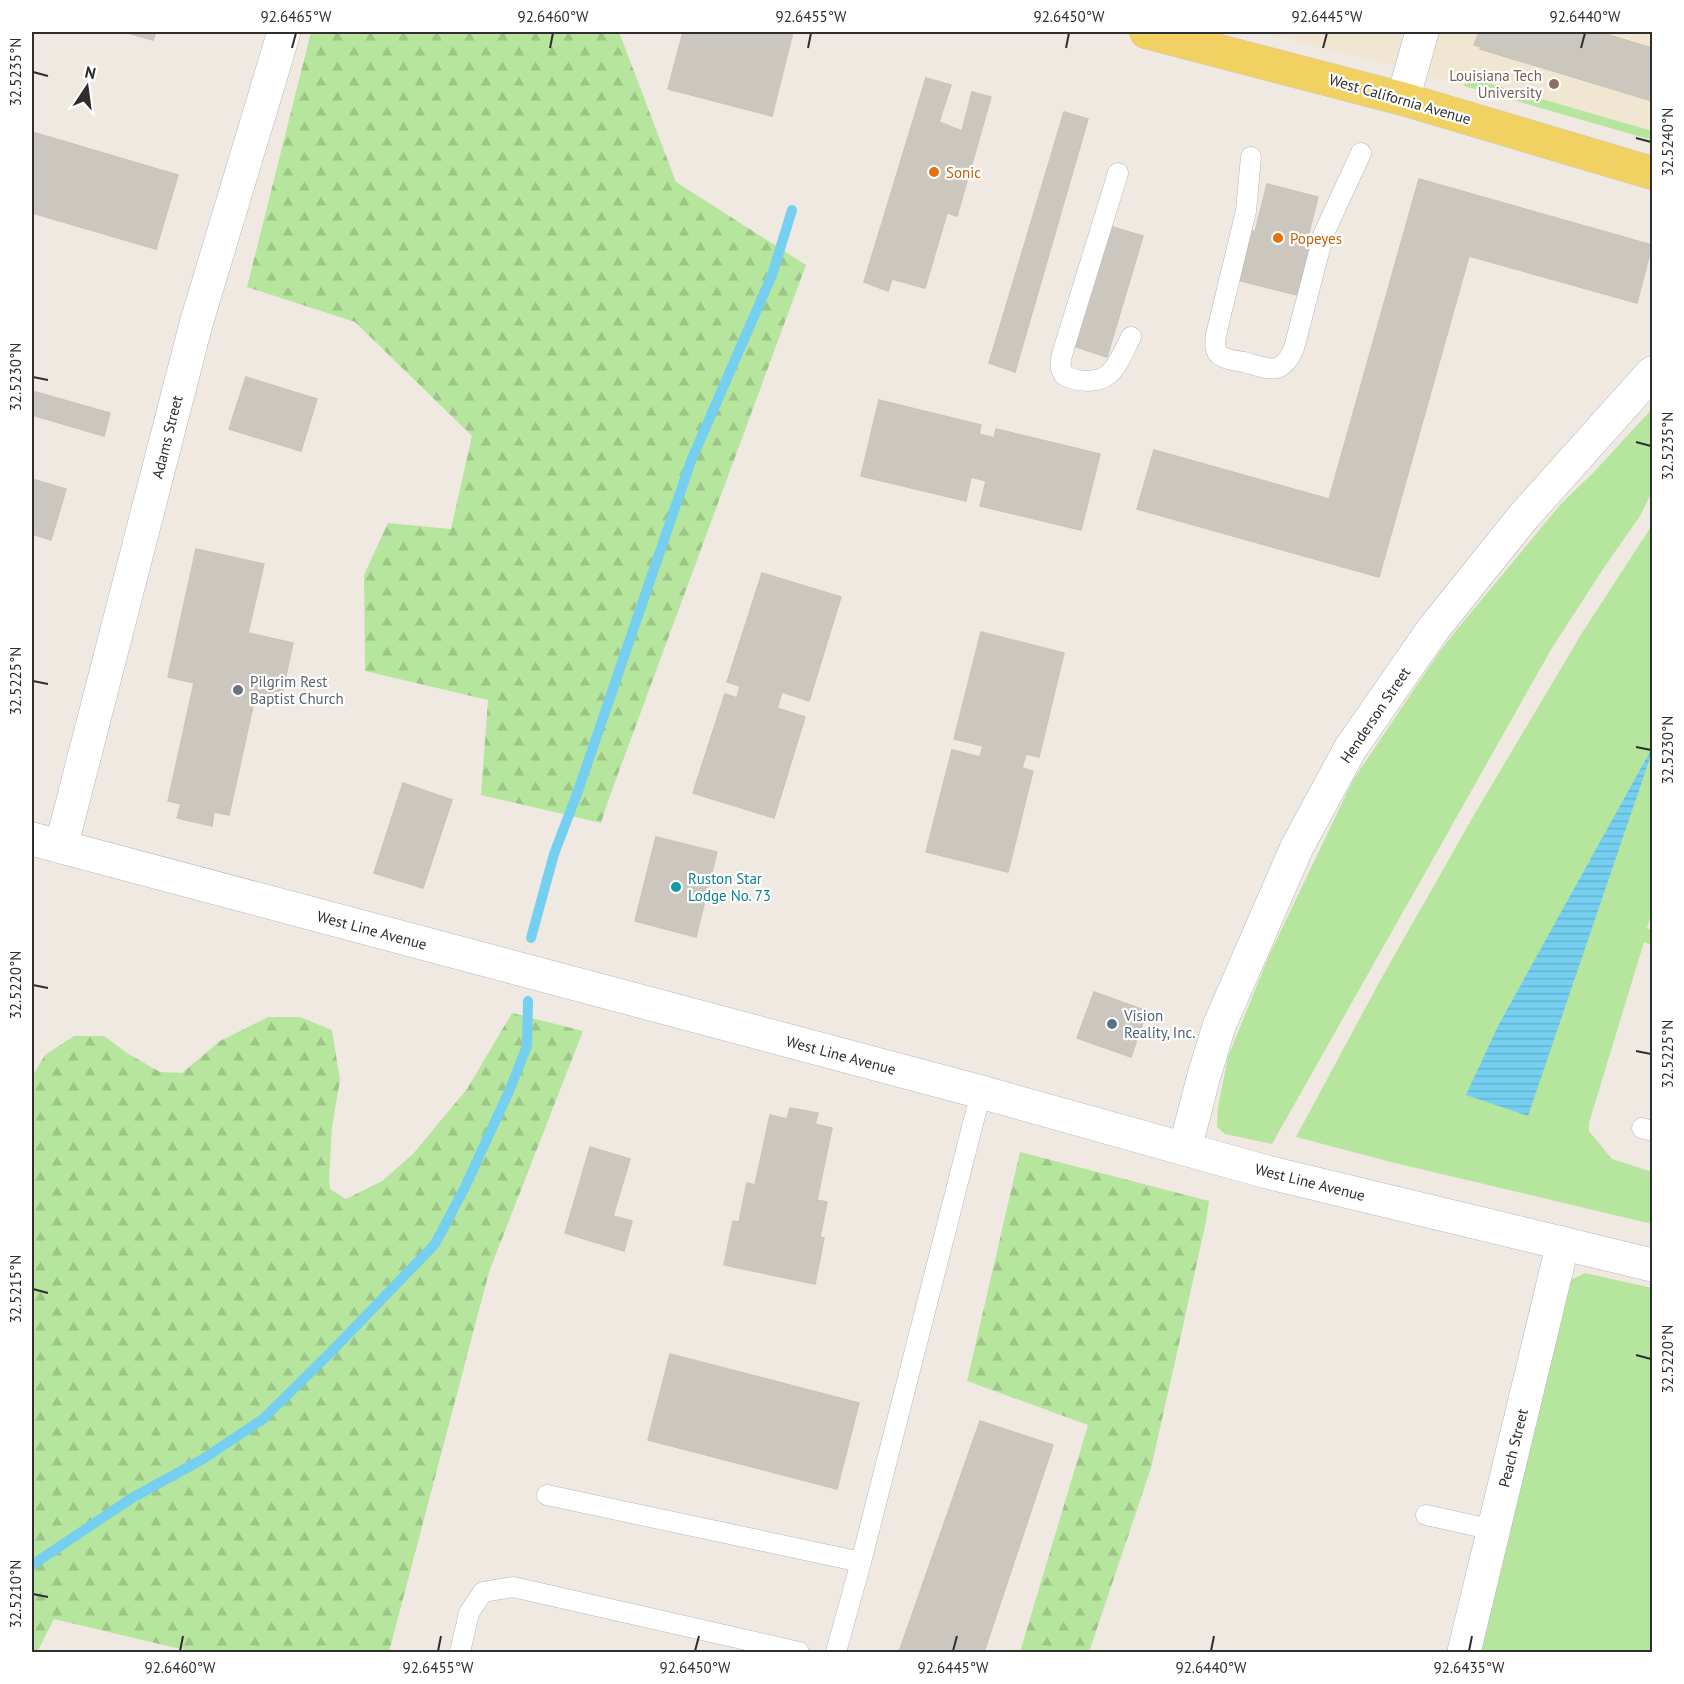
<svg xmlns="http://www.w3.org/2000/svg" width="1684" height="1684" font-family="'PT Sans',sans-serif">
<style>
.education{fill:#f0e6d1}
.grass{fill:#b6e59e}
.forest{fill:url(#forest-firs)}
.water{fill:url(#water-rules)}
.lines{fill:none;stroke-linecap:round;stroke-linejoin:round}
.stream{stroke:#75cff0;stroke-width:10}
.building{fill:#cbc7bf;stroke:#cbc5ba;stroke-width:1.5}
.lane-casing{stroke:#b4b7c1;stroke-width:21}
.street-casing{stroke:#b4b7c1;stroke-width:34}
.primary-casing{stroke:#c9c9c9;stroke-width:34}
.lane{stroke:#fff;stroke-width:20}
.street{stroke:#fff;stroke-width:33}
.primary{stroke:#f2d163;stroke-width:33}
.ticks{fill:none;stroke:#2e2e2e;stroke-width:2}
.education-dot{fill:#8d6e63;stroke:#fff;stroke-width:2}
.food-dot{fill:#e8710a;stroke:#fff;stroke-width:2}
.worship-dot{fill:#6b7280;stroke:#fff;stroke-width:2}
.culture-dot{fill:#0f9aa8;stroke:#fff;stroke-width:2}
.service-dot{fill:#5c6f8a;stroke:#fff;stroke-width:2}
.labels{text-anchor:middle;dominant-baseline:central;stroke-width:4.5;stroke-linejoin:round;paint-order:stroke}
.education-label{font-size:15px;fill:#785e54;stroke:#fff;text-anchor:end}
.street-label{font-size:15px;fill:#2e2e2e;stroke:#fff}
.food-label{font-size:15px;fill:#c56008;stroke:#fff;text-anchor:start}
.worship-label{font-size:15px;fill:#5b616d;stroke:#fff;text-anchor:start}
.culture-label{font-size:15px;fill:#0d838f;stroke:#fff;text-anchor:start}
.service-label{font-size:15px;fill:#4e5e75;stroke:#fff;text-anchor:start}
.neatline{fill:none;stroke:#2e2e2e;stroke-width:2}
.ticks-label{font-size:15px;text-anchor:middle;fill:#2e2e2e}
</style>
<defs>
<pattern id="forest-firs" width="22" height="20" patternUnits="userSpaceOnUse" patternTransform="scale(1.5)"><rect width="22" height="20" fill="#b6e59e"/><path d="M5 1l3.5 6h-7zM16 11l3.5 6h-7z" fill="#9dc588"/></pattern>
<pattern id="water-rules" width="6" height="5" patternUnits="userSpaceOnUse" patternTransform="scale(1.5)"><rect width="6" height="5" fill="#75cff0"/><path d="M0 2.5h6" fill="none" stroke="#66b2ce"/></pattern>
</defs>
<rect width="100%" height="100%" fill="#efe9e1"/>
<polygon class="education" points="1260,32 1652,32 1652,140 1375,60"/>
<g class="grass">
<polygon points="1467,77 1652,131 1652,140 1464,86"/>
<polygon points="1652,409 1652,492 1640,516 1603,569 1552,648 1272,1144 1225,1134 1217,1127 1218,1107 1228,1057 1268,958 1353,780 1440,651 1459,627 1561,504 1594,472"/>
<polygon points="1652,525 1652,911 1647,928 1652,930 1652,945 1644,942 1589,1123 1589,1131 1612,1159 1652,1172 1652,1224 1395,1163 1296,1137 1381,979 1474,815 1582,633"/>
<polygon points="1585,1273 1652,1288 1652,1652 1474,1652 1571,1280"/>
</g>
<g class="forest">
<polygon points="311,32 619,32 676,182 806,265 608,801 601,823 481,795 488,700 365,671 364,575 388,523 451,529 472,436 355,322 247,287"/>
<polygon points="512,1013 583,1031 489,1272 389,1652 193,1652 54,1619 37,1652 32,1652 32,1077 45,1055 74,1036 104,1036 127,1053 160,1072 182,1073 220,1041 268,1017 300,1017 332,1030 340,1080 332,1127 329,1179 330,1189 346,1199 382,1181 413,1154 467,1089"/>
<polygon points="1020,1152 1209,1201 1206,1221 1181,1335 1151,1468 1089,1652 1020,1652 1088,1425 967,1381"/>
</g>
<polygon class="water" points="1652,748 1652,752 1528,1116 1466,1095 1498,1026"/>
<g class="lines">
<g class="stream">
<polyline points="531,938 554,854 578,791 691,461 772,275 792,210"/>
<polyline points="32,1565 132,1498 203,1459 263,1419 330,1353 435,1244 465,1187 510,1089 527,1046 528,1001"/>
</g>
</g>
<g class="building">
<polygon points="124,32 156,32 153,40"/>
<polygon points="683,32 793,32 772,116 668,89"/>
<polygon points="1479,32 1599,32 1652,48 1652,101 1480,49 1481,47 1474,45"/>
<polygon points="926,78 951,85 939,122 962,131 972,92 991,97 957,216 947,213 925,288 892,279 888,291 864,282"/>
<polygon points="1064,112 1088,119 1015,372 989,363"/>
<polygon points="32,132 178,175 156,249 32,213"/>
<polygon points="1419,179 1652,245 1637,303 1469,256 1379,577 1137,509 1154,450 1329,499"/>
<polygon points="1267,184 1318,197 1306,244 1310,245 1297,295 1237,280 1250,230 1255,232"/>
<polygon points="1109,226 1143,236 1107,357 1073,346"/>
<polygon points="246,377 317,399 301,451 229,429"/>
<polygon points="32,391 110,413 104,436 32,415"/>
<polygon points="879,400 981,425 979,434 994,438 996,429 1100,454 1081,530 980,506 986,481 971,477 966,501 861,476"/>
<polygon points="32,479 66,489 51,540 32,534"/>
<polygon points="196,549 264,564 248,633 293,643 280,703 255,697 229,815 214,812 212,826 177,818 181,804 168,801 194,683 168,677"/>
<polygon points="762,573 841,597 809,701 782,692 777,708 805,717 774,818 693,793 725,694 737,698 740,686 727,682"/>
<polygon points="981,632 1064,653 1039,757 1026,754 1022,768 1033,771 1008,872 926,852 952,750 980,757 983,746 954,739"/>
<polygon points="403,783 452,800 423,888 374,873"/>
<polygon points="656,837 717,852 696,937 635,921"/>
<polygon points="1094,992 1147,1011 1131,1057 1077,1038"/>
<polygon points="790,1108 818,1113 815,1124 832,1128 817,1200 827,1202 820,1237 824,1238 815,1284 724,1265 733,1221 739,1222 747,1183 755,1185 770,1115 787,1119"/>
<polygon points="590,1147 630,1159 613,1216 632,1221 624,1251 565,1233"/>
<polygon points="670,1354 859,1403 837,1489 648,1440"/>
<polygon points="980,1421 1053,1445 984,1652 899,1652"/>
</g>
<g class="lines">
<g class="lane-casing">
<g id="lane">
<path d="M 1251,157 L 1246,211 L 1216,335 C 1215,343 1214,352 1221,356 C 1227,360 1237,361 1244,362 C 1269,369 1282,377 1294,348 L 1324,233 L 1361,153"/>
<path d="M 1118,173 L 1064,348 C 1061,359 1058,365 1064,375 C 1076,382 1097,384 1109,374 C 1119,365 1125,348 1131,337"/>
<polyline points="1642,1128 1652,1131"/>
<polyline points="547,1495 861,1562 981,1092"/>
<polyline points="1426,1515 1494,1530"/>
<polyline points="460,1652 469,1613 483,1592 513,1587 799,1652"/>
<polyline points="836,1652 861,1562"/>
</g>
</g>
<g class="street-casing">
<g id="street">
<polyline points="1403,99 1422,32"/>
<polyline points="32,839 981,1092 1267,1172 1652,1265"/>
<polyline points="61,847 196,324 284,32"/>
<polyline points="1185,1149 1203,1079 1219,1026 1297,847 1350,749 1434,628 1524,516 1652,373"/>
<polyline points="1464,1652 1563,1243"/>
</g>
</g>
<g class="primary-casing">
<polyline id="primary" points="1146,32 1403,99 1652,173"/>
</g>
<use href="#lane" class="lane"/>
<use href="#street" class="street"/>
<use href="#primary" class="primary"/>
</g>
<path class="ticks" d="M 292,48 L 296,33M 550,48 L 553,33M 808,48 L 811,33M 1066,48 L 1069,33M 1323,48 L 1327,33M 1581,48 L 1585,33M 33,72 L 48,76M 1636,138 L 1651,142M 33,377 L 48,380M 1636,442 L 1651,446M 33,681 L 48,684M 1636,747 L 1651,750M 33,985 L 48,988M 1636,1051 L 1651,1054M 33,1289 L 48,1293M 1636,1355 L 1651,1359M 33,1594 L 48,1597M 180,1651 L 183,1636M 438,1651 L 441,1636M 695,1651 L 699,1636M 953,1651 L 957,1636M 1211,1651 L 1214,1636M 1469,1651 L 1472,1636"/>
<circle class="education-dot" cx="1554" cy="84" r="6"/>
<g class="food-dot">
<circle cx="934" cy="172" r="6"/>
<circle cx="1278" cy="238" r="6"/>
</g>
<circle class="worship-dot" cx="238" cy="690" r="6"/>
<circle class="culture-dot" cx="676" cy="887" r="6"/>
<circle class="service-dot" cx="1112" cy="1024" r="6"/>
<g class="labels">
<g class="education-label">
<text x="1542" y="75">Louisiana Tech<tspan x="1542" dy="17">University</tspan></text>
</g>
<g class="street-label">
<text transform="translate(1400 99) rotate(16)">West California Avenue</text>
<text transform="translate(167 437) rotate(-76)">Adams Street</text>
<text transform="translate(1375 715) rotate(-56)">Henderson Street</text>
<text transform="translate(372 930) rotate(15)">West Line Avenue</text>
<text transform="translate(841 1055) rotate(15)">West Line Avenue</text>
<text transform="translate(1310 1182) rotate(14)">West Line Avenue</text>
<text transform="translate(1513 1448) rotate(-76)">Peach Street</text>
</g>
<g class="food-label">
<text x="946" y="172">Sonic</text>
<text x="1290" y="238">Popeyes</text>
</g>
<g class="worship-label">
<text x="250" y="681">Pilgrim Rest<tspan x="250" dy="17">Baptist Church</tspan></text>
</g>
<g class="culture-label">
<text x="688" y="878">Ruston Star<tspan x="688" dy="17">Lodge No. 73</tspan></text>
</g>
<g class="service-label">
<text x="1124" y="1015">Vision<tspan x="1124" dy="17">Reality, Inc.</tspan></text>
</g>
</g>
<rect width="1684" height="1684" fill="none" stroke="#ffffff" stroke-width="66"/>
<g transform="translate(87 87) rotate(13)" stroke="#ffffff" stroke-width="4.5" paint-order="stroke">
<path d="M0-4.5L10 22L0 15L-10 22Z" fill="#2e2e2e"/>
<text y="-9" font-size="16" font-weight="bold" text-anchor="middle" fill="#2e2e2e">N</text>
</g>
<rect x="33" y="33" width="1618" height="1618" class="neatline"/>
<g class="ticks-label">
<text x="296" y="22">92.6465°W</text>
<text x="553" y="22">92.6460°W</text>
<text x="811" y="22">92.6455°W</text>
<text x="1069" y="22">92.6450°W</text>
<text x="1327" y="22">92.6445°W</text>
<text x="1585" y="22">92.6440°W</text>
<text transform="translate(16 72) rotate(-90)" y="5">32.5235°N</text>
<text transform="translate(1668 142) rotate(-90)" y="5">32.5240°N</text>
<text transform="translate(16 377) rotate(-90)" y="5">32.5230°N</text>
<text transform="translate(1668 446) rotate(-90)" y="5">32.5235°N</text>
<text transform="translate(16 681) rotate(-90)" y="5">32.5225°N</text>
<text transform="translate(1668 750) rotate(-90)" y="5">32.5230°N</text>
<text transform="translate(16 985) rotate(-90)" y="5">32.5220°N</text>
<text transform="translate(1668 1054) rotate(-90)" y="5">32.5225°N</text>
<text transform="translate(16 1289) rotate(-90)" y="5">32.5215°N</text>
<text transform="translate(1668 1359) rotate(-90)" y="5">32.5220°N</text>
<text transform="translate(16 1594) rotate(-90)" y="5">32.5210°N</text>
<text x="180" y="1673">92.6460°W</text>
<text x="438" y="1673">92.6455°W</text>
<text x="695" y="1673">92.6450°W</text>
<text x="953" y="1673">92.6445°W</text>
<text x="1211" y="1673">92.6440°W</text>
<text x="1469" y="1673">92.6435°W</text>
</g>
</svg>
